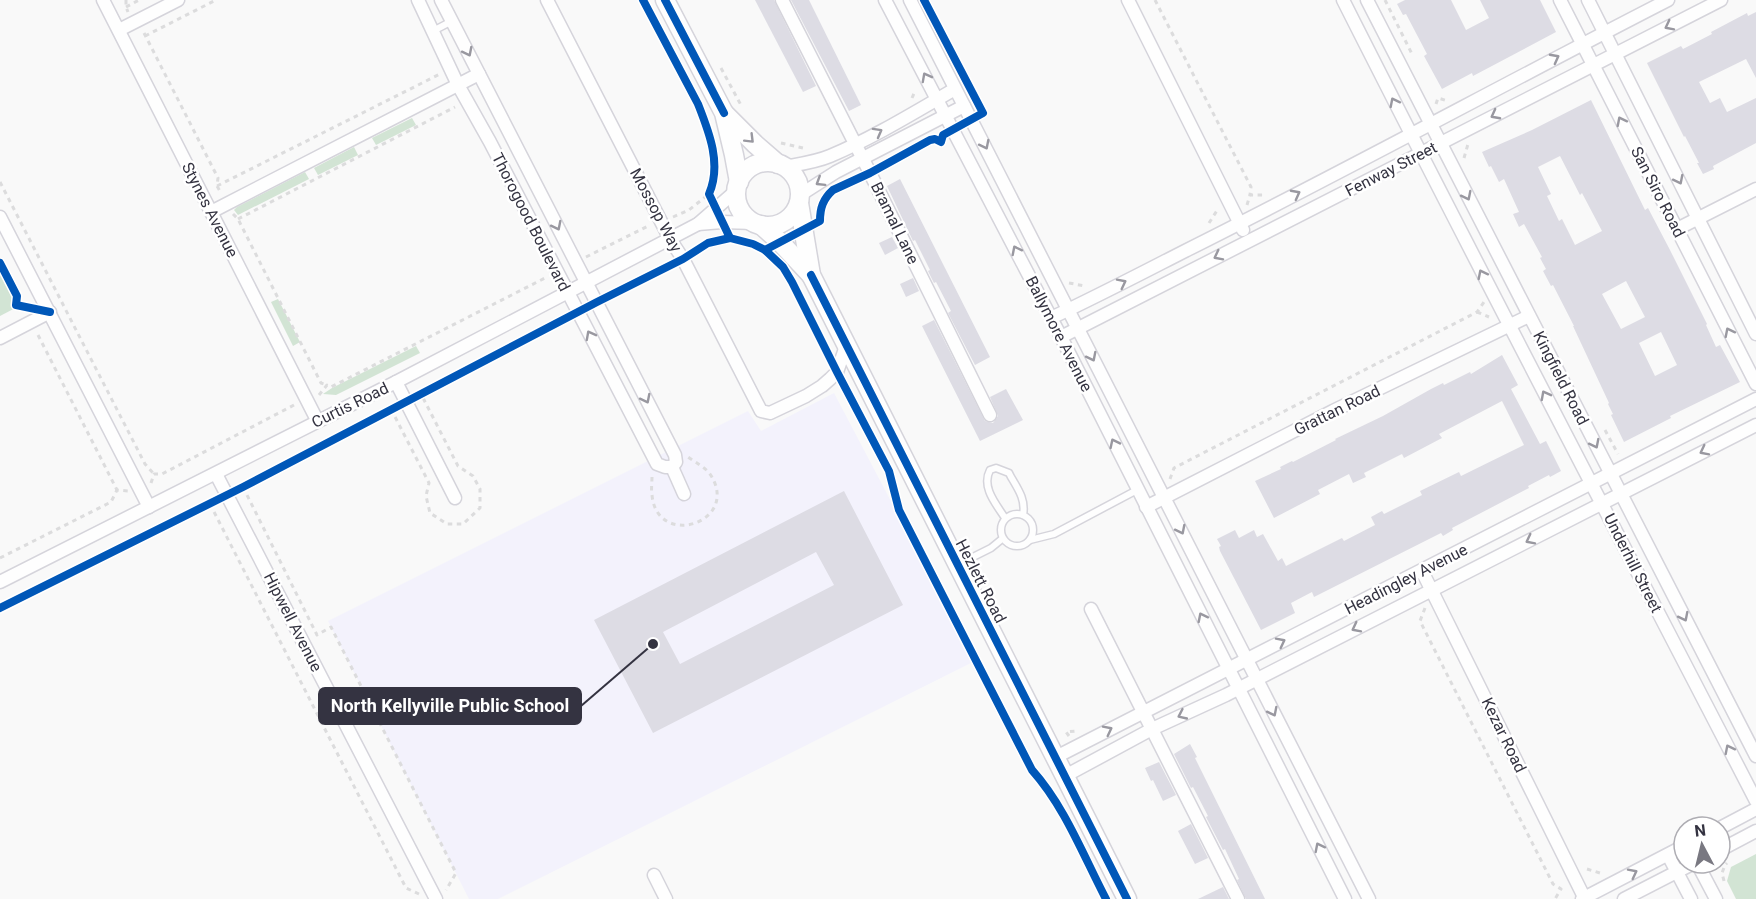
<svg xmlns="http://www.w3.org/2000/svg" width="1756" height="899" font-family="Roboto,sans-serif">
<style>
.built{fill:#f3f2fc}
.green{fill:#d2e4d4}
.building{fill:#dddce4;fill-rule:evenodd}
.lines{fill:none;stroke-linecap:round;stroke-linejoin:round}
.lane-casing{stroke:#d5d4db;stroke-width:9}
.street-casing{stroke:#d5d4db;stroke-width:15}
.secondary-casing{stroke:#d5d4db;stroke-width:21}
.path{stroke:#dcdcdd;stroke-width:3;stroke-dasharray:4.5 4.5;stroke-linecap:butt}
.lane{stroke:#fefefe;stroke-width:6}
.street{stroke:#fefefe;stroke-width:12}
.secondary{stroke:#fefefe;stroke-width:18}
.cycleway-casing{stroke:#fff;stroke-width:11}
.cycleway{stroke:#0057b8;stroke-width:8}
.oneway{stroke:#9998a0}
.labels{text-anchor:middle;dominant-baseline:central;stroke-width:5;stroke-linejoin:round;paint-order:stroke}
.street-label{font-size:16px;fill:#343341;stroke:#fff}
.leader{fill:none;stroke:#343341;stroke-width:2}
.callout-dot{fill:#343341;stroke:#fff;stroke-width:2}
.callout{fill:#343341;stroke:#343341;stroke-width:2}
.callout-label{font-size:18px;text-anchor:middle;font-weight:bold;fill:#fff}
</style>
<rect width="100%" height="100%" fill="#f9f9f9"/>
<polygon class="built" points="834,393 975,661 498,899 469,899 328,621 748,411 761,431"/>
<g class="green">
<polygon points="412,118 416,125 376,145 372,138"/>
<polygon points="354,147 358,155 318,175 314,168"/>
<polygon points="305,172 309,179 238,215 234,210 237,207"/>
<polygon points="0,258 23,304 0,316"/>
<polygon points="278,299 300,342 293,346 271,302"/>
<polygon points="416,346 420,353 336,395 323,394 332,388"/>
<polygon points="1756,854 1756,899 1736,899 1727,881 1731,867"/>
</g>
<g class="building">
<polygon points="755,0 774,0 816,86 803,92"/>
<polygon points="791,0 809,0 861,105 849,111"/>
<polygon points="1405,0 1451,0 1466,30 1489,18 1480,0 1540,0 1556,32 1473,76 1472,73 1442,89 1424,56 1427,54 1406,14 1403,15 1397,4"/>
<polygon points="1756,12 1756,78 1746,59 1699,82 1710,103 1720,98 1727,112 1756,98 1756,143 1713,166 1714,169 1703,174 1697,163 1699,163 1685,136 1684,137 1647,63 1681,46 1683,49 1712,34 1711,32 1747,13 1748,16"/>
<path d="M 1591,100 L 1645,210 L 1648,208 L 1670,250 L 1707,324 L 1706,325 L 1716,347 L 1720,345 L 1740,382 L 1670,416 L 1671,418 L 1624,442 L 1611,415 L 1613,414 L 1608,404 L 1609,403 L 1573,326 L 1574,326 L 1553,285 L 1551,286 L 1543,271 L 1546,269 L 1540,258 L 1542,257 L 1524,224 L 1519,227 L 1513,214 L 1519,212 L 1504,179 L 1499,182 L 1491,166 L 1489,167 L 1482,152 L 1532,130 ZM 1560,156 L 1580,195 L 1582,193 L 1602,231 L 1575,245 L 1562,219 L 1559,221 L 1547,196 L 1551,194 L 1538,167 ZM 1626,281 L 1645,317 L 1621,329 L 1602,294 ZM 1661,332 L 1677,365 L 1655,376 L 1639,343 Z"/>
<polygon points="900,179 990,357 975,365 948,313 951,311 936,282 934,283 928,271 930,270 915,240 913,241 887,186"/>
<polygon points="892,237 898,248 885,255 879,243"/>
<polygon points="913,278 919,291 906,297 900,284"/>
<polygon points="934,320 985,421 993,423 998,416 990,397 1006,389 1023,420 980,441 922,326"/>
<polygon points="1502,355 1518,385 1511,389 1540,444 1546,441 1561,471 1550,477 1549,475 1528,486 1529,488 1452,528 1453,530 1443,536 1441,533 1314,597 1312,592 1291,603 1295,613 1261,630 1220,551 1219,547 1221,546 1217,539 1235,530 1239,538 1254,530 1257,537 1263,534 1278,561 1282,558 1286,566 1342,538 1344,541 1375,525 1371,517 1382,511 1384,514 1422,495 1420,491 1459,472 1461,476 1524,445 1502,401 1439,434 1442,438 1404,458 1402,454 1364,473 1366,477 1353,483 1349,474 1318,490 1320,494 1274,518 1255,481 1281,469 1280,467 1292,461 1293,462 1336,440 1335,439 1383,416 1431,389 1443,383 1444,385 1470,372 1471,374"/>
<path d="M 844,491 L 903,605 L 653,733 L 594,620 ZM 816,552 L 834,585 L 680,664 L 663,632 Z"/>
<polygon points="1190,744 1197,757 1195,758 1265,899 1246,899 1237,880 1239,879 1225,849 1223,850 1206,817 1208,816 1193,787 1191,788 1174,754"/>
<polygon points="1159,762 1176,795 1163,801 1153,780 1151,781 1145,768"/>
<polygon points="1191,824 1208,858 1195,864 1178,831"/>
<polygon points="1223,887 1229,899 1198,899"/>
</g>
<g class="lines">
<g class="lane-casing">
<g id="lane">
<polyline points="433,31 452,21"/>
<circle cx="1017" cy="530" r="16"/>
<path d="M 1005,518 C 996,504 981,487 990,470 L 996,468 L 1009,473 L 1011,477 C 1018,489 1026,500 1023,515"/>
<polyline points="1030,540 1054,534 1137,490"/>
<polyline points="959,564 991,548 1002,539"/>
</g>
</g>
<g class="street-casing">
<g id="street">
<polyline points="103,0 317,420"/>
<polyline points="418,0 458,85 490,142 657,464 665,467 672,467 676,462 675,455 441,0"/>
<polyline points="547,0 670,239 683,259 761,411 770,413 806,396 822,386 830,379 837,372 846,346"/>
<polyline points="782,0 870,173 990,415"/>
<polyline points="885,0 1061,337 1345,899"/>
<polyline points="910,0 1369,899"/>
<polyline points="1128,0 1243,230"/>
<path d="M 1343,0 C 1478,268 1618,534 1756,801"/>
<polyline points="1367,0 1756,756"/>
<polyline points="1560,0 1756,384"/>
<polyline points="1588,0 1756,334"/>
<polyline points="119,30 178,0"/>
<path d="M 784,167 C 800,164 816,162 830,156 C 873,138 915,112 955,89"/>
<polyline points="800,195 836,172 964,106"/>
<polyline points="211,212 479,74"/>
<polyline points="0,217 149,507"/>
<polyline points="698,224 722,222 754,223"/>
<polyline points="1677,229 1756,189"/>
<path d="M 1051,318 C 1096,297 1140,274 1185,251 C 1347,170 1506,83 1668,0"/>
<polyline points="1061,337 1721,0"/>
<polyline points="0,338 50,312"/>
<polyline points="396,382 455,498"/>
<polyline points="672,467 684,494"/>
<polyline points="216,474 436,899"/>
<polyline points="1146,507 1333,411 1529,316"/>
<polyline points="1422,571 1585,899"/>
<polyline points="0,582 396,382 698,224 737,190"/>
<polyline points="1091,609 1238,899"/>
<polyline points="1056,757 1756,399"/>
<polyline points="1065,776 1152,729 1226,695 1756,425"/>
<polyline points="1720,828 1756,809"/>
<polyline points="1720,850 1756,831"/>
<polyline points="1668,855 1691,899"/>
<polyline points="1697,863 1716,899"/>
<polyline points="654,875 666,899"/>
<polyline points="1582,899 1684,846"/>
<polyline points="1624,899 1694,863"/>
</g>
</g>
<g class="secondary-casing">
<g id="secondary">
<polyline points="665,0 724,113 734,155 739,182"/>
<polyline points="725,114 755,144 778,164"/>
<circle cx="768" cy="194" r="32"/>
<polyline points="799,203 811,275 1127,899"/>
<polyline points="761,225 780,242 811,275"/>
</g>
</g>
<g class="path">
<polyline points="126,0 126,7 128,12"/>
<polyline points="1155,0 1251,187 1250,195"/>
<polyline points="1385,0 1413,56"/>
<polyline points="126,7 139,0"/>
<polyline points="144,33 218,178 217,186 221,193"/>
<polyline points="145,36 216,0"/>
<polyline points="721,68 742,107"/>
<polyline points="912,98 915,91"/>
<polyline points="1436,104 1438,98 1448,101"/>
<polyline points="781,143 803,148"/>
<polyline points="1464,158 1468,144"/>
<polyline points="0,182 145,464 154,474"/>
<polyline points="217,186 440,74"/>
<polyline points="1247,205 1250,195 1263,195"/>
<polyline points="233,214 238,219 321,383 327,385"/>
<polyline points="673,217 689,210 709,194"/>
<polyline points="238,219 455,107"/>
<polyline points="1209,223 1218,209"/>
<polyline points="586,257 650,225"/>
<polyline points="1069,283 1085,286"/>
<polyline points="1477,312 1489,317"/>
<polyline points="38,335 117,490"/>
<polyline points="319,395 327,385 331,387 545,278"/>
<polyline points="391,409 429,483 426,496 430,513 447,524 463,524 480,508 480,489 473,476 458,466 421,394"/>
<polyline points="1605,430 1618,454"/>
<path d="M 652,477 C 652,483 651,489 652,495 C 657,550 742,522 710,474 C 705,467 696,463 688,457"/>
<polyline points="1170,479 1174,468 1477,312 1484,302"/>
<polyline points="151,483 154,474 162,474 294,405"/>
<polyline points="243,487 317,635 331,627 456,873 446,890"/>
<polyline points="210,504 406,888 419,894"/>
<polyline points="0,558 111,502 117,490 128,491"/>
<polyline points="1425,608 1420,621 1553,884 1561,889 1555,899"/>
<polyline points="1069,736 1066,732 1076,731"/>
<polyline points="1697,827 1709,821"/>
<polyline points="1587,869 1600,873"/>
<polyline points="1724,881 1722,873 1725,865 1727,863"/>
</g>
<use href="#lane" class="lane"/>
<use href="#street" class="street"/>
<use href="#secondary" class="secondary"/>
<g class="cycleway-casing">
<g id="cycleway">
<path d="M 643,0 L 698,104 C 709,132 722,164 709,194 L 730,238 L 753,244 L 765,250 L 783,267 L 792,282 L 837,372 L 889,471 L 899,510 L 1032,770 C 1065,807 1083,855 1106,899"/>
<polyline points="665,0 724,113"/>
<path d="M 765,250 L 820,221 C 820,208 823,199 833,190 L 870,173 L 930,140 L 935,139 L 941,142 L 943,135 L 983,113 L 924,0"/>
<polyline points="0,263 17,296 16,305 50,312"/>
<polyline points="811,275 1127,899"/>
<polyline points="0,608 243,487 597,302 683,259 708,243 730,238"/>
</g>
</g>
<use href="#cycleway" class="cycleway"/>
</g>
<defs><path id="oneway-chevron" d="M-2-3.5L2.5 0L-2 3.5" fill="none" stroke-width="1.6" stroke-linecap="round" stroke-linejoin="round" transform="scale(1.5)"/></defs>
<g class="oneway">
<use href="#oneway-chevron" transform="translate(1669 26) rotate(153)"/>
<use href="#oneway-chevron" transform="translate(468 52) rotate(63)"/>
<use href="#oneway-chevron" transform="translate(1555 58) rotate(-28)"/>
<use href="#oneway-chevron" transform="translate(926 77) rotate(-118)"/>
<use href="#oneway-chevron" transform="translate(1394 102) rotate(-117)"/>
<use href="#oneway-chevron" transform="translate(1495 115) rotate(152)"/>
<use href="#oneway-chevron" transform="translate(1621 121) rotate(-117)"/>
<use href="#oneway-chevron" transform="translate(878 132) rotate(-29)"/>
<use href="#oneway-chevron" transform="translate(750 139) rotate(45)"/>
<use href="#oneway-chevron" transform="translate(985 145) rotate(63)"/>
<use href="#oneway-chevron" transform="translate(1679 180) rotate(63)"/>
<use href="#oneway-chevron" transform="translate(820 182) rotate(148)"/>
<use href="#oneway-chevron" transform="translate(1296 194) rotate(-28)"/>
<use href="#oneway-chevron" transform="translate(1467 196) rotate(63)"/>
<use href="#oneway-chevron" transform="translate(557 226) rotate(63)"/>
<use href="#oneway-chevron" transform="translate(1016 250) rotate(-117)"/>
<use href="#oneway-chevron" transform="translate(1218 256) rotate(153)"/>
<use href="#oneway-chevron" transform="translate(1482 274) rotate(-117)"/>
<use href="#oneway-chevron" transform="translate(1122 283) rotate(-27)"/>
<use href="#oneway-chevron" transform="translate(1729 332) rotate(-117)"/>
<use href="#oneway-chevron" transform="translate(590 335) rotate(-118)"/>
<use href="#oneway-chevron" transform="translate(1092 357) rotate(63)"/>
<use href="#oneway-chevron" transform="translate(1545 395) rotate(-118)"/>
<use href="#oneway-chevron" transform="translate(646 399) rotate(63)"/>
<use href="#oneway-chevron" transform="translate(1114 443) rotate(-116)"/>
<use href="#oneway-chevron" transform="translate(1595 444) rotate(63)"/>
<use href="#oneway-chevron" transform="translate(1704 451) rotate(153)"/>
<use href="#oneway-chevron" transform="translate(1181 530) rotate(63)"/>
<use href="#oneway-chevron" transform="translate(1530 540) rotate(153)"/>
<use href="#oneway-chevron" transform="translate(1202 617) rotate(-117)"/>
<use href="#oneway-chevron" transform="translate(1684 617) rotate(63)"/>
<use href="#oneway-chevron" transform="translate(1356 628) rotate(153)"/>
<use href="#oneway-chevron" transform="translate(1281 642) rotate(-27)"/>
<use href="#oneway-chevron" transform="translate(1273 712) rotate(63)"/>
<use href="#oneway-chevron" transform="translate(1182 715) rotate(155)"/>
<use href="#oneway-chevron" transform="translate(1108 730) rotate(-27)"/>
<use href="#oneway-chevron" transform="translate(1729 749) rotate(-117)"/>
<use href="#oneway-chevron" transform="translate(1319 847) rotate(-117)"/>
<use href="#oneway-chevron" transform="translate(1633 873) rotate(-27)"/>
</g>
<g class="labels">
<g class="street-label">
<text transform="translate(1391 169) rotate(-27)">Fenway Street</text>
<text transform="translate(1658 192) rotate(63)">San Siro Road</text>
<text transform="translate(210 210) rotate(63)">Stynes Avenue</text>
<text transform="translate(656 210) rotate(62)">Mossop Way</text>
<text transform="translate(531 222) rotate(63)">Thorogood Boulevard</text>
<text transform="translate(895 223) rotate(64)">Bramal Lane</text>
<text transform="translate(1059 334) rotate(63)">Ballymore Avenue</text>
<text transform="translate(1561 378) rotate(63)">Kingfield Road</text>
<text transform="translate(350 405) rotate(-26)">Curtis Road</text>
<text transform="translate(1337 410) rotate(-26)">Grattan Road</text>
<text transform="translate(1633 563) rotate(63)">Underhill Street</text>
<text transform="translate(1406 579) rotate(-27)">Headingley Avenue</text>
<text transform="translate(981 581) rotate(63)">Hezlett Road</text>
<text transform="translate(293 622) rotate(63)">Hipwell Avenue</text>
<text transform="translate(1504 735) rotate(64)">Kezar Road</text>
</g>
</g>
<path class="leader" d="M653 644L581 706"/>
<circle class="callout-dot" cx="653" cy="644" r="6"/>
<rect class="callout" x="319" y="688" width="262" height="36" rx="6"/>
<g class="callout-label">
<text x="450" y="712">North Kellyville Public School</text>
</g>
<g transform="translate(1702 845) rotate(353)"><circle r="28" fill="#ffffff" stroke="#aeadb3" stroke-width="1.5"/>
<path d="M0-4.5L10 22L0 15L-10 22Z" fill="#797881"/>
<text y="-9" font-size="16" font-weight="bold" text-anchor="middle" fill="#343341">N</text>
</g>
</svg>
